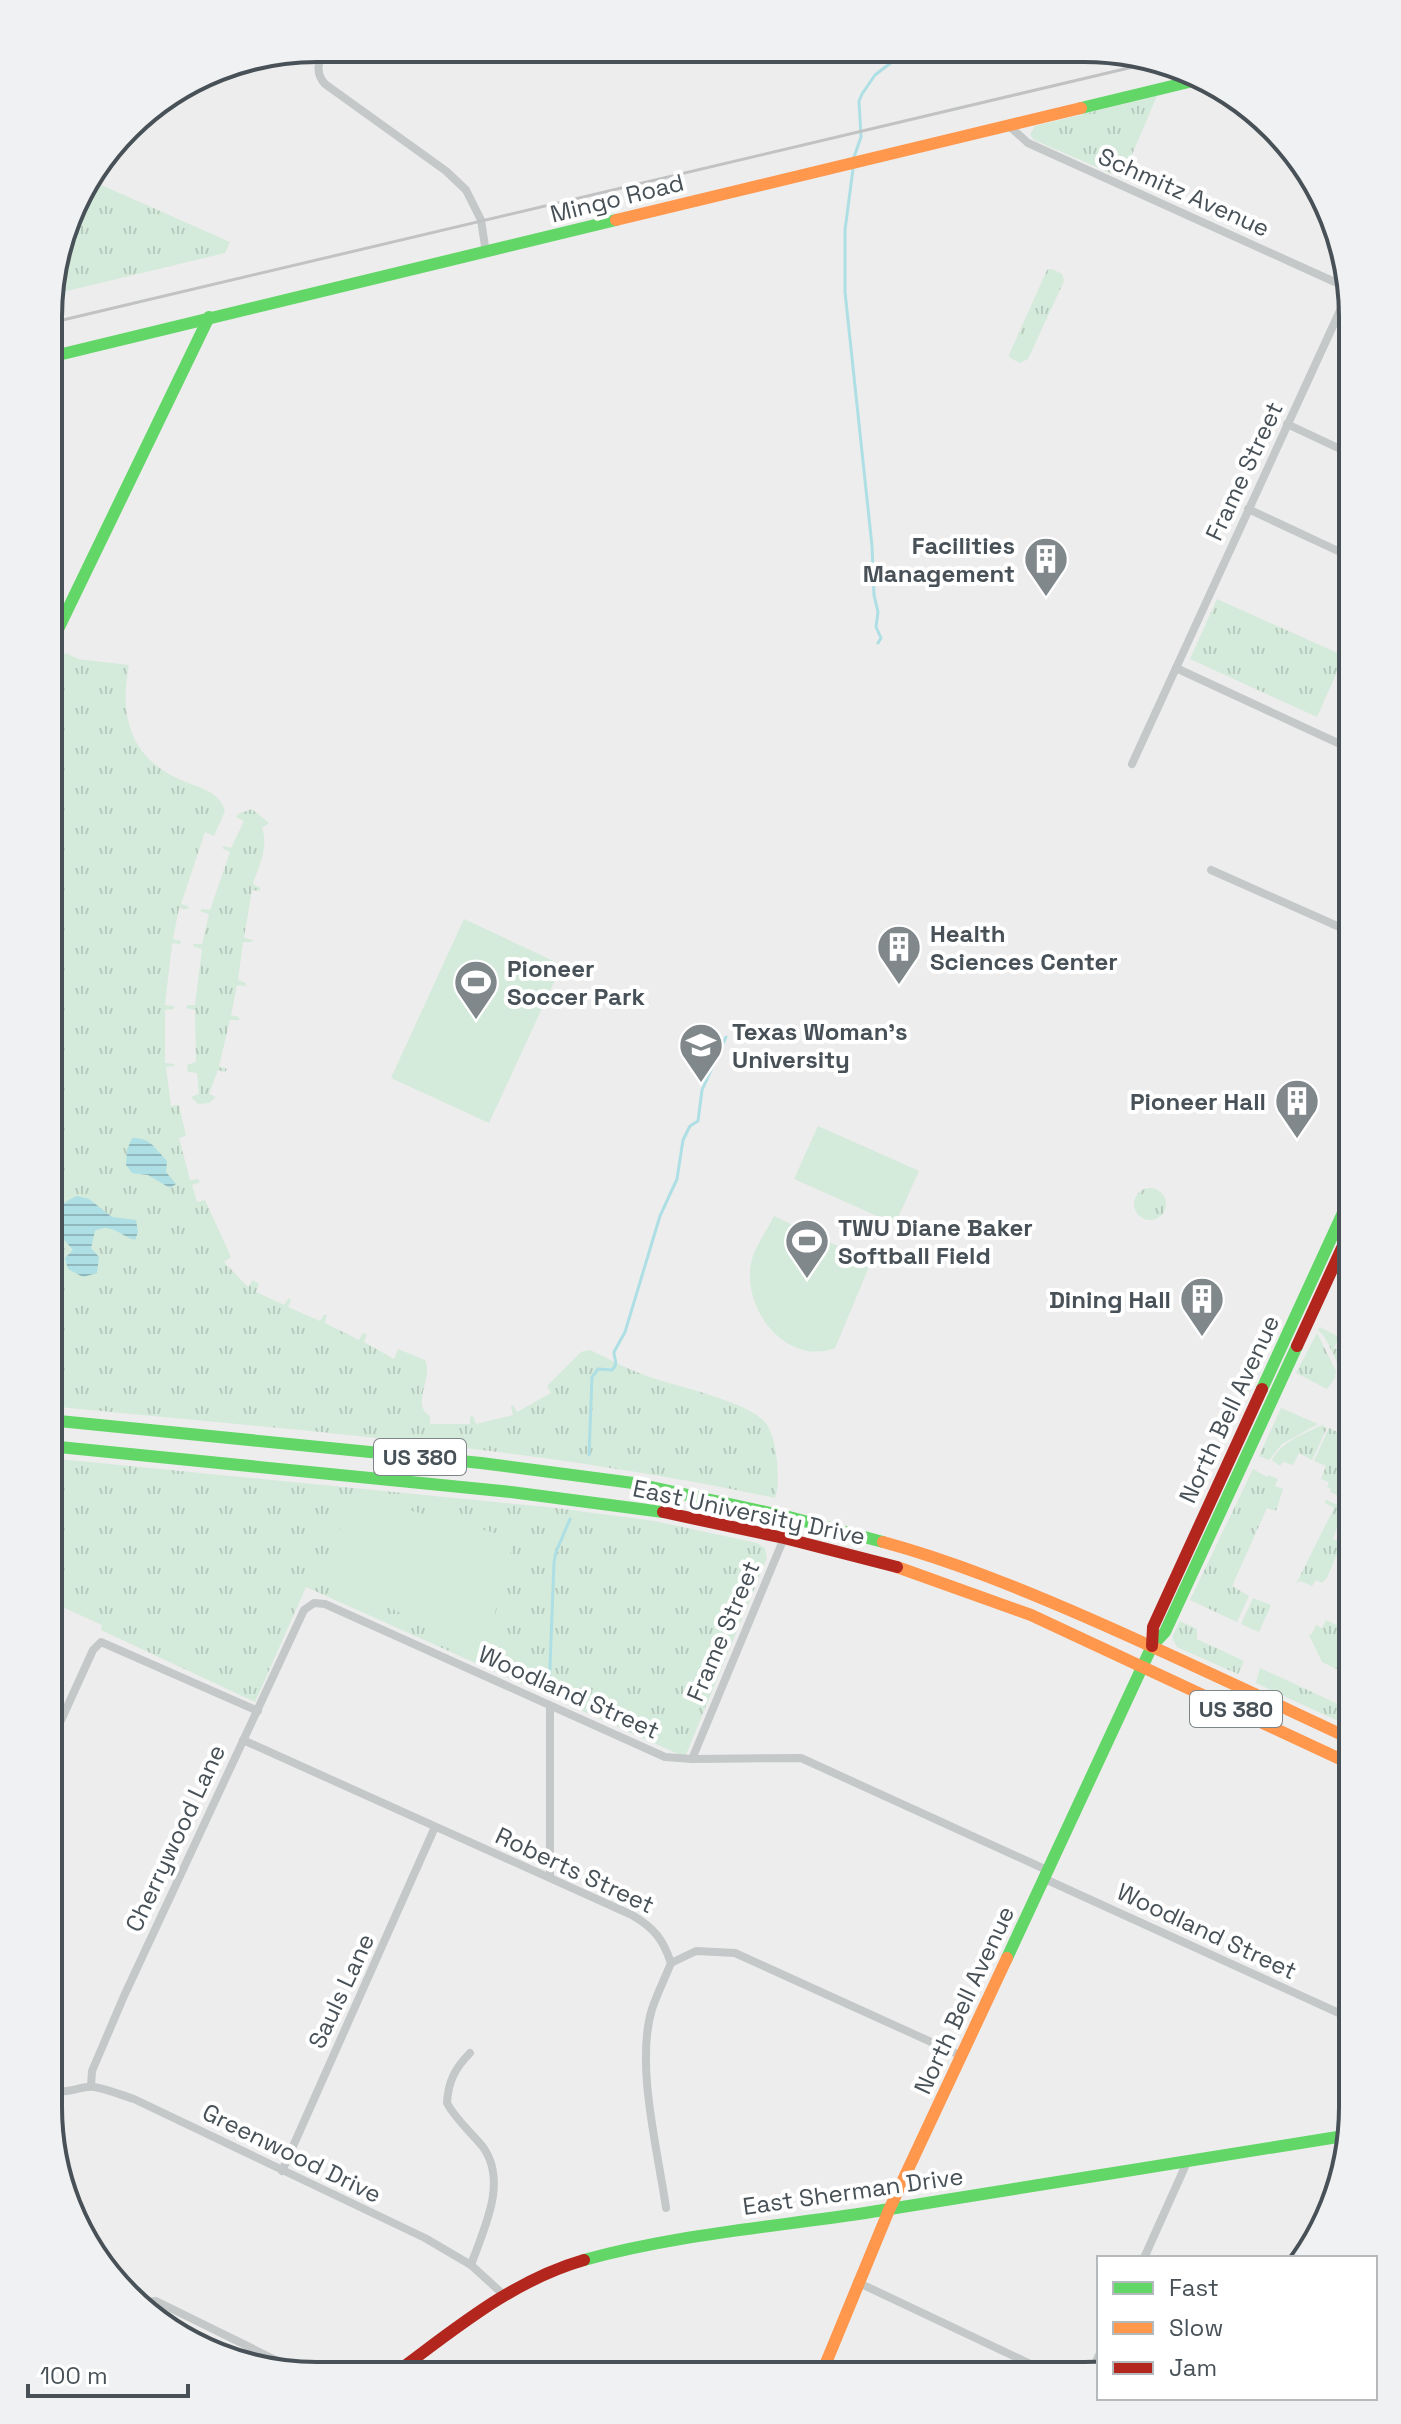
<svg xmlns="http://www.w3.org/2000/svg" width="1401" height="2424" font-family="'Space Grotesk',sans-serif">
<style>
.grass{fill:url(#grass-tufts)}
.pitch{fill:#d4eada}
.water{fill:url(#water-rules)}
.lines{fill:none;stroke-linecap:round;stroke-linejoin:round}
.stream{stroke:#addfe4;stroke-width:3}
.street{stroke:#c5c8c8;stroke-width:8}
.fast{stroke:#63d668;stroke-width:12}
.slow{stroke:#ff974d;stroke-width:12}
.jam{stroke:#b3261e;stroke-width:12}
.rail{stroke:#c1c2c3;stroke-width:3}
.labels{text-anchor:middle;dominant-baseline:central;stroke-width:8;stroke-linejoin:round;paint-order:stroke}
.shield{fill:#fff;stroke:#7e8589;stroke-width:2}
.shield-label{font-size:22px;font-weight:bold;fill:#475157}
.street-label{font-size:24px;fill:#475157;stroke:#fff}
.poi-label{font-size:24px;font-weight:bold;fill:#475157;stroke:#fff;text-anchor:start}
.rim{fill:none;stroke:#475157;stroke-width:4}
</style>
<defs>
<pattern id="grass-tufts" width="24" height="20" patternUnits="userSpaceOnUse" patternTransform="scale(2)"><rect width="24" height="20" fill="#d4eada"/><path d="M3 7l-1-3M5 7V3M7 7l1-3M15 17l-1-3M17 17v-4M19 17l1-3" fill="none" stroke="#b7cabd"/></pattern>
<pattern id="water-rules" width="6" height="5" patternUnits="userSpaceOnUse" patternTransform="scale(2)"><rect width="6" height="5" fill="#addfe4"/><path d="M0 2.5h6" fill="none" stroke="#8fb7bc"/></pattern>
</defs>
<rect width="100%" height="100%" fill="#ededed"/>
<g class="grass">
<polygon points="1157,96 1122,178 1034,140 1030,135 1035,126"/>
<polygon points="90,180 230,242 225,253 50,295 50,283 76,198"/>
<polygon points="1052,269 1062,274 1064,281 1028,359 1020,363 1010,358 1009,355 1047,270"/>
<polygon points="1217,599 1344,656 1317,717 1190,659"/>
<path d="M 66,653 L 78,659 L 129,665 C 119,716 130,758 181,780 C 198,788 219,790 225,811 L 214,836 L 205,832 L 181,904 L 188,906 L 189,909 L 179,908 L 173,939 L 181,941 L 180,944 L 172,943 L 165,1005 L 174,1006 L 174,1009 L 165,1010 L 165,1063 L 175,1064 L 174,1066 L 166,1067 L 171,1106 L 179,1105 L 186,1136 L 179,1138 L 190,1180 L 198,1179 L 200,1182 L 192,1185 L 197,1202 L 205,1200 L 231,1257 L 224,1262 L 248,1287 L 253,1280 L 259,1284 L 256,1292 L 284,1305 L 289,1298 L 291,1300 L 288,1307 L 320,1321 L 324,1315 L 327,1315 L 325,1323 L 359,1340 L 363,1333 L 367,1334 L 364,1342 L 394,1359 L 398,1349 L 425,1360 C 434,1378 410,1404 430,1416 L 430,1424 L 470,1424 L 470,1417 L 473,1416 L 476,1424 L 513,1415 L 511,1406 L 513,1405 L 517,1412 L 551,1393 L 547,1386 L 581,1352 L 590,1350 C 611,1360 631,1371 653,1378 C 679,1387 754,1403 767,1425 C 777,1439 781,1482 775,1498 C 536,1447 292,1430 49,1406 L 50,678 L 59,659 Z"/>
<path d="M 252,809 L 269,823 L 262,828 C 269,847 259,865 253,884 L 261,888 L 259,891 L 252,890 L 244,938 L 253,940 L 252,942 L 243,942 L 238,980 L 246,983 L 246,986 L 237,985 L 231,1015 L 239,1017 L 239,1020 L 230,1020 L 219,1066 L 227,1069 L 225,1072 L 218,1070 L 209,1094 L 216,1097 L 209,1103 L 198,1104 L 191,1097 L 199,1094 L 197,1073 L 188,1072 L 187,1065 L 196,1062 L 195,1010 L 186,1008 L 187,1005 L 195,1005 L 202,949 L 194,947 L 193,944 L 202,944 L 209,914 L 200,911 L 202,909 L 210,910 L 230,852 L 222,848 L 224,846 L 231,848 L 244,821 L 236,817 L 238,814 Z"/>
<circle cx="1150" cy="1204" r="16"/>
<path d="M 1320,1327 L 1339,1337 L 1334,1348 L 1348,1355 L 1347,1358 L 1353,1361 L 1353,1382 C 1332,1366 1334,1344 1318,1330 Z"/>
<polygon points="1317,1333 1336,1371 1335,1378 1327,1389 1296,1373"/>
<polygon points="1281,1408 1318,1424 1282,1444 1269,1460 1259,1456"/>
<path d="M 1322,1425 L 1327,1428 L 1312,1460 L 1299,1453 L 1293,1465 L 1283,1462 L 1280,1466 L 1272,1460 C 1282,1441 1304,1434 1322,1425 Z"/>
<polygon points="1329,1428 1353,1439 1353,1495 1350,1501 1330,1492 1331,1489 1327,1487 1329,1482 1321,1479 1326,1466 1314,1461"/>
<polygon points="49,1458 556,1508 654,1521 757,1543 765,1548 767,1558 685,1757 306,1587 255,1702 101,1630 102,1625 49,1601"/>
<polygon points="1253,1469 1267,1477 1269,1475 1278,1479 1275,1486 1283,1489 1276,1511 1267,1508 1232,1586 1249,1596 1237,1622 1190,1600"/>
<polygon points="1326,1500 1353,1511 1348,1528 1338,1525 1333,1539 1342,1542 1327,1578 1322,1583 1316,1580 1312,1586 1300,1581 1296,1584 1334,1508 1325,1503"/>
<polygon points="1340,1591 1353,1596 1353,1677 1322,1662 1309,1635 1312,1634 1316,1625 1322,1628 1326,1620 1338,1626 1342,1623 1343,1617 1349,1607 1349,1603 1337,1598"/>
<polygon points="1253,1598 1271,1605 1259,1632 1241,1624"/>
<polygon points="1180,1621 1197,1629 1197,1639 1244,1661 1238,1674 1177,1647 1172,1637"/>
<polygon points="1260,1668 1353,1711 1353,1728 1256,1683"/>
</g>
<g class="pitch">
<polygon points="464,919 562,965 489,1123 391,1078"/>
<polygon points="818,1126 919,1171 895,1224 794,1179"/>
<path d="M 774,1216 L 865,1259 L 869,1267 L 835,1348 C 790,1365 748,1317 750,1273 C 750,1251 765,1235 774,1216 Z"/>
<polygon points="346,1501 378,1502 514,1538 486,1648 327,1582"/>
</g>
<g class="water">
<path d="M 132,1138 C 152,1138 154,1148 167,1161 L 166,1172 L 176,1184 L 170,1188 L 148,1175 L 132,1173 L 126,1165 L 127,1150 Z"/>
<path d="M 77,1196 L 89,1199 L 112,1217 L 136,1220 L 138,1232 L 135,1240 C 120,1236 111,1222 95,1231 L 91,1248 L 99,1257 L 97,1273 L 83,1277 L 68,1269 L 65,1258 L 73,1250 L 60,1235 L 49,1234 L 49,1212 C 60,1209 66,1200 77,1196 Z"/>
</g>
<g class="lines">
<g class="stream">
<polyline points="854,157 861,137 859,101 862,94 875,75 905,52"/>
<polyline points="853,169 845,230 845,292 872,546 874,595 878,612 876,627 881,638 878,643"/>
<path d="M 589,1455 L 592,1377 L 598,1369 L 612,1370 C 619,1363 614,1360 614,1352 L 625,1332 L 660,1216 L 677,1179 L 683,1140 L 690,1126 L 698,1121 L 702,1090 L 726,1037"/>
<polyline points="549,1692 554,1563 556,1552 570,1519"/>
</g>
<g class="street">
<path d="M 325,48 C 319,61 314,72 325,84 L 446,171 L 466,190 L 481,220 L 486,253"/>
<polyline points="1008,125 1028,143 1348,288"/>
<polyline points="1287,424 1353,455"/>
<polyline points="1248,509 1353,558"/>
<polyline points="1176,668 1353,750"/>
<polyline points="1132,764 1349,291"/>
<polyline points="1211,870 1353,933"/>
<polyline points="550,1706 550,1876"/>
<path d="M 243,1740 L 632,1915 C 654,1928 663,1939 671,1963"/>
<polyline points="48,1749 93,1650 101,1642 258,1711"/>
<polyline points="692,1759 784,1538 789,1517"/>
<polyline points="1045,1879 1352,2019"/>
<polyline points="671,1963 696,1951 735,1953 962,2056"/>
<path d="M 470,2053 C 455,2068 448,2082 447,2103 C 456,2120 471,2132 483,2147 C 508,2182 484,2228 471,2265"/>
<polyline points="91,2086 92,2071 124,1996 304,1610 314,1603 325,1604 665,1757 692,1759 801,1758 1049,1871"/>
<path d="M 48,2088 C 68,2097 79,2085 94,2087 C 107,2089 121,2095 134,2099 L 425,2238 L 471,2265 L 505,2296"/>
<polyline points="282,2171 435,1827"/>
<path d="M 666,2208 C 658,2151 635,2064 652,2009 C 657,1994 665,1978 671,1963"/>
<polyline points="1144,2258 1188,2160"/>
<polyline points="857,2282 1056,2376"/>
<polyline points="136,2304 156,2301 304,2374"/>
<polyline points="1090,2375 1099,2355"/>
</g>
<g class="fast">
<polyline points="1081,108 1193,81"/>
<polyline points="50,357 616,220"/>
<polyline points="50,646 209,317"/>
<polyline points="1262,1389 1353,1191"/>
<polyline points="49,1420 481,1463 633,1483 789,1517 883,1542"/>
<polyline points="49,1446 511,1492 663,1512"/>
<polyline points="1007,1958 1152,1646 1165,1632 1297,1346"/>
<path d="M 584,2260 C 678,2234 775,2227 871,2212 C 1031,2187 1190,2160 1350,2135"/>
</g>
<g class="slow">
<polyline points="616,220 1081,108"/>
<path d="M 883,1542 C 953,1561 1021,1589 1088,1618 C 1177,1657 1265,1699 1353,1740"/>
<polyline points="897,1567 1031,1615 1353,1765"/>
<polyline points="821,2375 889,2210 1007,1958"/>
</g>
<g class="jam">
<polyline points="1297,1346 1353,1224"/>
<polyline points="663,1512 784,1538 897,1567"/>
<polyline points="1152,1646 1153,1627 1262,1389"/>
<path d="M 394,2374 C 454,2330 511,2281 584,2260"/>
</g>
<polyline class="rail" points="50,323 1154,62"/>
</g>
<defs>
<g id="building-pin" transform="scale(2.3)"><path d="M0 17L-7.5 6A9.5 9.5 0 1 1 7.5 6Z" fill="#81888c" stroke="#fff"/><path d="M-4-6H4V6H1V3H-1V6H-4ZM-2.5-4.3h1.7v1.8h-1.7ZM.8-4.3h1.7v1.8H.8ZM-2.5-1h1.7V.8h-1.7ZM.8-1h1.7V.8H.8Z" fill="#fff"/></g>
<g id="stadium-pin" transform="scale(2.3)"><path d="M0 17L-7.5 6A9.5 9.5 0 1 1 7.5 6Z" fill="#81888c" stroke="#fff"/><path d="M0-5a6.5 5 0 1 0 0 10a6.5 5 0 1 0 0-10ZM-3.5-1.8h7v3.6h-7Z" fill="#fff"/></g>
<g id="university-pin" transform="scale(2.3)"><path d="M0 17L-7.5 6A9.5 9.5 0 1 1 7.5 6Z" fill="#81888c" stroke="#fff"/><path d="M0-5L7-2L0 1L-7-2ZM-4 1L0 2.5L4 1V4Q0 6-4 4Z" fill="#fff"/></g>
</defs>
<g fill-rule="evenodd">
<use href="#building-pin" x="1046" y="559"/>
<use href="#building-pin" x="899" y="947"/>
<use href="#stadium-pin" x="476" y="982"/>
<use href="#university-pin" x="701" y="1045"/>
<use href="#building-pin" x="1297" y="1101"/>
<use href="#stadium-pin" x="807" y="1241"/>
<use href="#building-pin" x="1202" y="1299"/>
</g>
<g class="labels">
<g class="shield">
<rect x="374" y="1439" width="92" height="36" rx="6"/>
<rect x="1190" y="1691" width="92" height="36" rx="6"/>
</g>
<g class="shield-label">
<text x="420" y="1457">US 380</text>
<text x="1236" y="1709">US 380</text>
</g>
<g class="street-label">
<text transform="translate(1184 192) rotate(24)">Schmitz Avenue</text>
<text transform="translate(617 198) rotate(-14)">Mingo Road</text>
<text transform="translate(1244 471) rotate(-65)">Frame Street</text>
<text transform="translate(1229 1409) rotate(-65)">North Bell Avenue</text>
<text transform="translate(749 1512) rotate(12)">East University Drive</text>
<text transform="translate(723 1631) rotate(-67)">Frame Street</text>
<text transform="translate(569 1692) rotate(24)">Woodland Street</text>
<text transform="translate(175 1838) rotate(-65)">Cherrywood Lane</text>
<text transform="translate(575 1870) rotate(25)">Roberts Street</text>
<text transform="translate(1207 1931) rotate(25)">Woodland Street</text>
<text transform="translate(341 1991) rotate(-65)">Sauls Lane</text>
<text transform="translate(964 2000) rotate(-65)">North Bell Avenue</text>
<text transform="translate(292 2153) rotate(26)">Greenwood Drive</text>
<text transform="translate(853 2191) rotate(-8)">East Sherman Drive</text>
</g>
<g class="poi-label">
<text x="1015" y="545" text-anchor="end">Facilities<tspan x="1015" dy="28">Management</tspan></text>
<text x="930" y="933">Health<tspan x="930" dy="28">Sciences Center</tspan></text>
<text x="507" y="968">Pioneer<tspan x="507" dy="28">Soccer Park</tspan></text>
<text x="732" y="1031">Texas Woman's<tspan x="732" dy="28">University</tspan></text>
<text x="1266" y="1101" text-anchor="end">Pioneer Hall</text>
<text x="838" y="1227">TWU Diane Baker<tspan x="838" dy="28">Softball Field</tspan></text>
<text x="1171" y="1299" text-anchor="end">Dining Hall</text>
</g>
</g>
<path d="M0 0H1401V2424H0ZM317 62H1084A255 255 0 0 1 1339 317V2107A255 255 0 0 1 1084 2362H317A255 255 0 0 1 62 2107V317A255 255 0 0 1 317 62Z" fill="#f0f1f2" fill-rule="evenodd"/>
<path class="rim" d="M317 62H1084A255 255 0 0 1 1339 317V2107A255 255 0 0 1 1084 2362H317A255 255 0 0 1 62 2107V317A255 255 0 0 1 317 62Z"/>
<rect x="1097" y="2256" width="280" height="144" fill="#ffffff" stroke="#b5b9bc" stroke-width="2"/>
<rect x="1113" y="2282" width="40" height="12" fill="#63d668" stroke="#b5b9bc" stroke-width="2"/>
<text x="1169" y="2296" font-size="24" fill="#475157">Fast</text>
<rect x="1113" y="2322" width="40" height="12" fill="#ff974d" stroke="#b5b9bc" stroke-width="2"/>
<text x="1169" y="2336" font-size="24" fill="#475157">Slow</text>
<rect x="1113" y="2362" width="40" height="12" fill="#b3261e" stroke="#b5b9bc" stroke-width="2"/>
<text x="1169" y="2376" font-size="24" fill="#475157">Jam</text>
<path d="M28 2384v12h160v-12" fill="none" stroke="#475157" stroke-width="4"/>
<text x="40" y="2384" font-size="24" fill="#475157" stroke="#ffffff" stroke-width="6" paint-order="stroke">100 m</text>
</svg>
